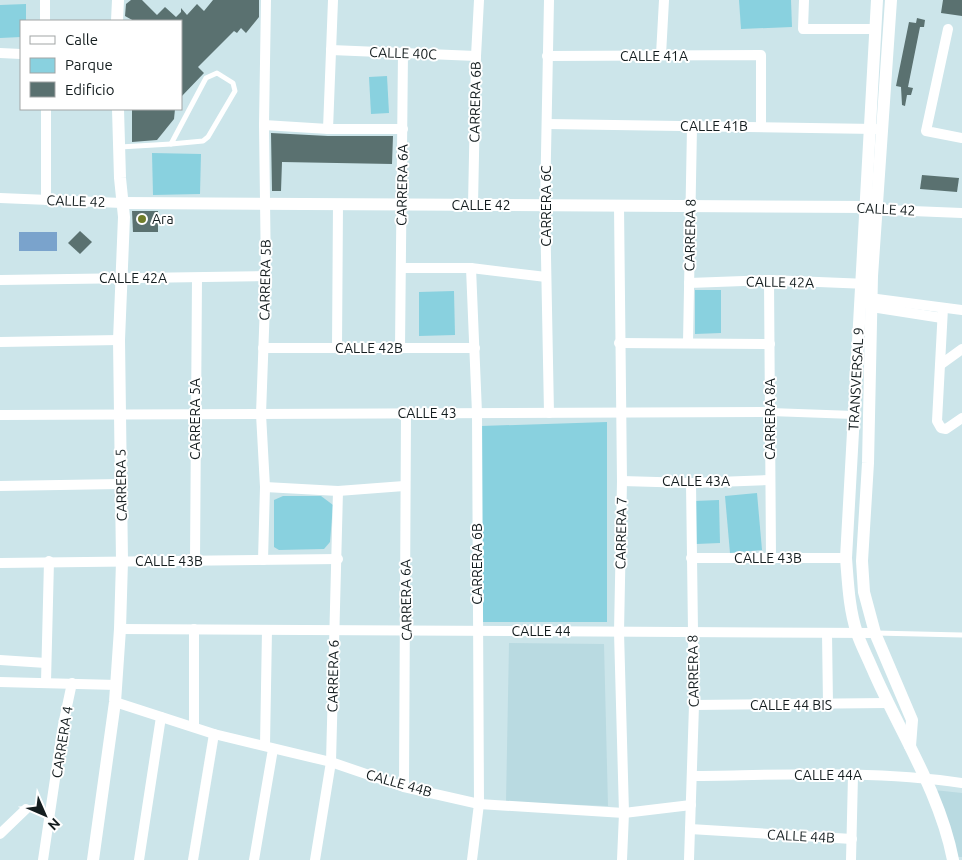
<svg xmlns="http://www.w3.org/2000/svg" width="962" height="860" font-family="Ubuntu,sans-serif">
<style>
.built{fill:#b9dae1}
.green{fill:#89d1df}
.water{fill:#7aa3cc}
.building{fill:#5a7170}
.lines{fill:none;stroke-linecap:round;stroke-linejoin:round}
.service{stroke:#fff;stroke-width:5}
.pedestrian{stroke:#fff;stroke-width:8}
.minor{stroke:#fff;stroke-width:10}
.tertiary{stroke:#fff;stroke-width:12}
.poi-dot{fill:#707d2a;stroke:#fff;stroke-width:2}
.labels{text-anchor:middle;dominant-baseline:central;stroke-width:4;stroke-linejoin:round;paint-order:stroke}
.street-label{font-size:14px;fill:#141d1f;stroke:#fff}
.poi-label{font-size:14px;fill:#141d1f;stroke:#fff;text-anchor:start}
</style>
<rect width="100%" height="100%" fill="#cce5ea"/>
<g class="built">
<polygon points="509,643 604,644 608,806 506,802"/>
<polygon points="934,790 962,793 962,857 958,857"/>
</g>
<g class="green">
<polygon points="739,0 791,0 792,27 741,29"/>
<polygon points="26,4 26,21 21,21 21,37 0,38 0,5"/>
<polygon points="387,76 389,113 371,114 369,77"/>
<polygon points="152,153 201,154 200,194 153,195"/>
<polygon points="695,290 721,290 721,333 695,334"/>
<polygon points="454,291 455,335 419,336 419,292"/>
<polygon points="607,422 607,622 476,622 481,426"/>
<polygon points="757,493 762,550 730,553 725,496"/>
<polygon points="283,496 321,496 333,505 330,542 324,549 279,550 274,547 274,500"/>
<polygon points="719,500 720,543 696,544 694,501"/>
</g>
<rect class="water" x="19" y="232" width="38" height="19"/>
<g class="building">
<polygon points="131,0 142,0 157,15 165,7 176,17 181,12 181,8 187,15 197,4 204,11 213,0 259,0 259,17 246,33 241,28 237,33 234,31 198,67 204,73 181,97 181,21 134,21 125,16 126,4"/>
<polygon points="943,0 962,0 962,16 941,13"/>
<polygon points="917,18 925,20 924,27 920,27 908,87 913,88 911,95 907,95 905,106 902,105 901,87 896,86 909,22 916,23"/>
<polygon points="132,109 175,109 174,119 157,140 132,142"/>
<polygon points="271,133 328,136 393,136 392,164 282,162 281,191 272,191"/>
<polygon points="922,175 959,178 957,192 920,189"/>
<polygon points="132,211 158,211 158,232 133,232"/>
<polygon points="80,231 92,242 80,254 68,243"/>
</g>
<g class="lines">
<g class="service">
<polygon points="217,73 233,83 235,91 208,137 203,141 171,144 206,78"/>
<polyline points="120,147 171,144"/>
<polyline points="875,633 962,635"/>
</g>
<polyline class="pedestrian" points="770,412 854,415"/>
<g class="minor">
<polyline points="45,0 45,21"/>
<polyline points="549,0 545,205 549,413"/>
<polyline points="804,0 803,29 875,29"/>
<polyline points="948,29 926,131 962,138"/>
<polyline points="331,50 476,56"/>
<polyline points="0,53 21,54"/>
<polyline points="661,55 664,0"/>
<polyline points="547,56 761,55 761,126"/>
<polyline points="547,124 876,129"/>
<polyline points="264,125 328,129 403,129"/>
<polyline points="328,129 333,0"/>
<polyline points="0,198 122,203"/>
<polyline points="46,200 46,109"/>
<polyline points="473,205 476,56 479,0"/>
<polyline points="619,206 622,481 619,632 624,813 622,860"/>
<polyline points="878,207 887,210 962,213"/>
<polyline points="402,268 471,268 546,277"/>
<polyline points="471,268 477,413 479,804 472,860"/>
<polyline points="0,280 266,276"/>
<polyline points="769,280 771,557"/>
<polyline points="689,283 769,280 868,284"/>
<polyline points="867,303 878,308 942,318"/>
<polyline points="871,303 877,299 962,310"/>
<polyline points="943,308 937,421 941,428 946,429 962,418"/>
<polyline points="0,342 119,340"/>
<polyline points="619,343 770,344"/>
<polyline points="688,343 692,127"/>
<polyline points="263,348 475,348"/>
<polyline points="337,348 338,204"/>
<polyline points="400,348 403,52"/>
<polyline points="940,365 962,349"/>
<polyline points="0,415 770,412"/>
<polyline points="622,481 691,483 770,480"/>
<polyline points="0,486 120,484"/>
<polyline points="265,487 338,491 404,486"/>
<polyline points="691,558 846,558"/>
<polyline points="263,560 265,487 261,414 266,276 264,125 266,0"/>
<polyline points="195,561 197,278"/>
<polyline points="0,563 338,559"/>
<polyline points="120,629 875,633"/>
<polyline points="194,629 194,727"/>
<polyline points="827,633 828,705"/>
<polyline points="0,660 46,663"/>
<polyline points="0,682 117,685"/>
<polyline points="46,682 49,561"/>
<polyline points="115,702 214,734 331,762 404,787 479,804 624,813 691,805"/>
<polyline points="694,705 887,703"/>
<polyline points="265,745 267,630"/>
<path d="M 693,776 C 782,775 873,770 962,783"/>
<polyline points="404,787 406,413"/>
<polyline points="690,829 852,839"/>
<polyline points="0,834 26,809"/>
<polyline points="43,860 63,725 72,683"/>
<polyline points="139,860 161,717"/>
<polyline points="193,860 214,734"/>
<polyline points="254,860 273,749"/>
<polyline points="315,860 331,762 338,491"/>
<polyline points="689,860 694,705 691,483"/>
<polyline points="851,860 853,775"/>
</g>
<g class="tertiary">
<path d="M 877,0 L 846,558 C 848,583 849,609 857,633 C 861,645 867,656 872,668 C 899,731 940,792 953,860"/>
<polyline points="891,0 872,276 868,463 862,561 864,592 875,633 912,720 910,746"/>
<polyline points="117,21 118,0"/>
<polyline points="122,203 870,207"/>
<polyline points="93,860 115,702 120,629 122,561 119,340 124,217 120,178 118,109"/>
</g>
</g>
<circle class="poi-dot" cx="142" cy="219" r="5"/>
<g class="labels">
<g class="street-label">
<text transform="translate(403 53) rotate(2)">CALLE 40C</text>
<text x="654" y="56">CALLE 41A</text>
<text transform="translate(475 102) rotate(-89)">CARRERA 6B</text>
<text x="714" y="126">CALLE 41B</text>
<text transform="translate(402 185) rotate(-89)">CARRERA 6A</text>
<text transform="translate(76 201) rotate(2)">CALLE 42</text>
<text x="481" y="205">CALLE 42</text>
<text transform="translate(546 206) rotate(-90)">CARRERA 6C</text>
<text transform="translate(886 209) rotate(3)">CALLE 42</text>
<text transform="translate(690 235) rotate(-89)">CARRERA 8</text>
<text x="133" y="278">CALLE 42A</text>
<text transform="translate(265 280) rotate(-89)">CARRERA 5B</text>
<text transform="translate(780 282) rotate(1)">CALLE 42A</text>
<text x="369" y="348">CALLE 42B</text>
<text transform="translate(856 379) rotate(-87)">TRANSVERSAL 9</text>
<text x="427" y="413">CALLE 43</text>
<text transform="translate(195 419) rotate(-90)">CARRERA 5A</text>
<text transform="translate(770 419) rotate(-90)">CARRERA 8A</text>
<text x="696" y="481">CALLE 43A</text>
<text transform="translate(121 485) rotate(-91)">CARRERA 5</text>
<text transform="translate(621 533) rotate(-89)">CARRERA 7</text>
<text x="768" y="558">CALLE 43B</text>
<text x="169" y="561">CALLE 43B</text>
<text transform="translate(477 564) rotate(-90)">CARRERA 6B</text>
<text transform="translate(406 600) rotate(-91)">CARRERA 6A</text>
<text x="541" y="631">CALLE 44</text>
<text transform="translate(693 671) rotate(-91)">CARRERA 8</text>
<text transform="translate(333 676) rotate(-89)">CARRERA 6</text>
<text x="791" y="705">CALLE 44 BIS</text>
<text transform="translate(62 742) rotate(-81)">CARRERA 4</text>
<text x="828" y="775">CALLE 44A</text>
<text transform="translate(399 783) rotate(16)">CALLE 44B</text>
<text transform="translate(801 836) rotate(3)">CALLE 44B</text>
</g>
<g class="poi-label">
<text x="152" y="219">Ara</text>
</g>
</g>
<rect x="20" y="20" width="162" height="90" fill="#ffffff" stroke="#a1a5a5"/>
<rect x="30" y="36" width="25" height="8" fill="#ffffff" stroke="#a1a5a5"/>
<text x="65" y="45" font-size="15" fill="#141d1f">Calle</text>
<rect x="30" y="58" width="25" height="15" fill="#89d1df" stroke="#a1a5a5"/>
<text x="65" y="70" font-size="15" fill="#141d1f">Parque</text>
<rect x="30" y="82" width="25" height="15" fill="#5a7170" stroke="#a1a5a5"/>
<text x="65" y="95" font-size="15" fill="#141d1f">Edificio</text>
<g transform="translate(45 815) rotate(135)" stroke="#ffffff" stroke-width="4" paint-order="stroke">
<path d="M0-4L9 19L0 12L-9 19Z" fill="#141d1f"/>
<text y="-8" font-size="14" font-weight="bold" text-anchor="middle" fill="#141d1f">N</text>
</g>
</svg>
